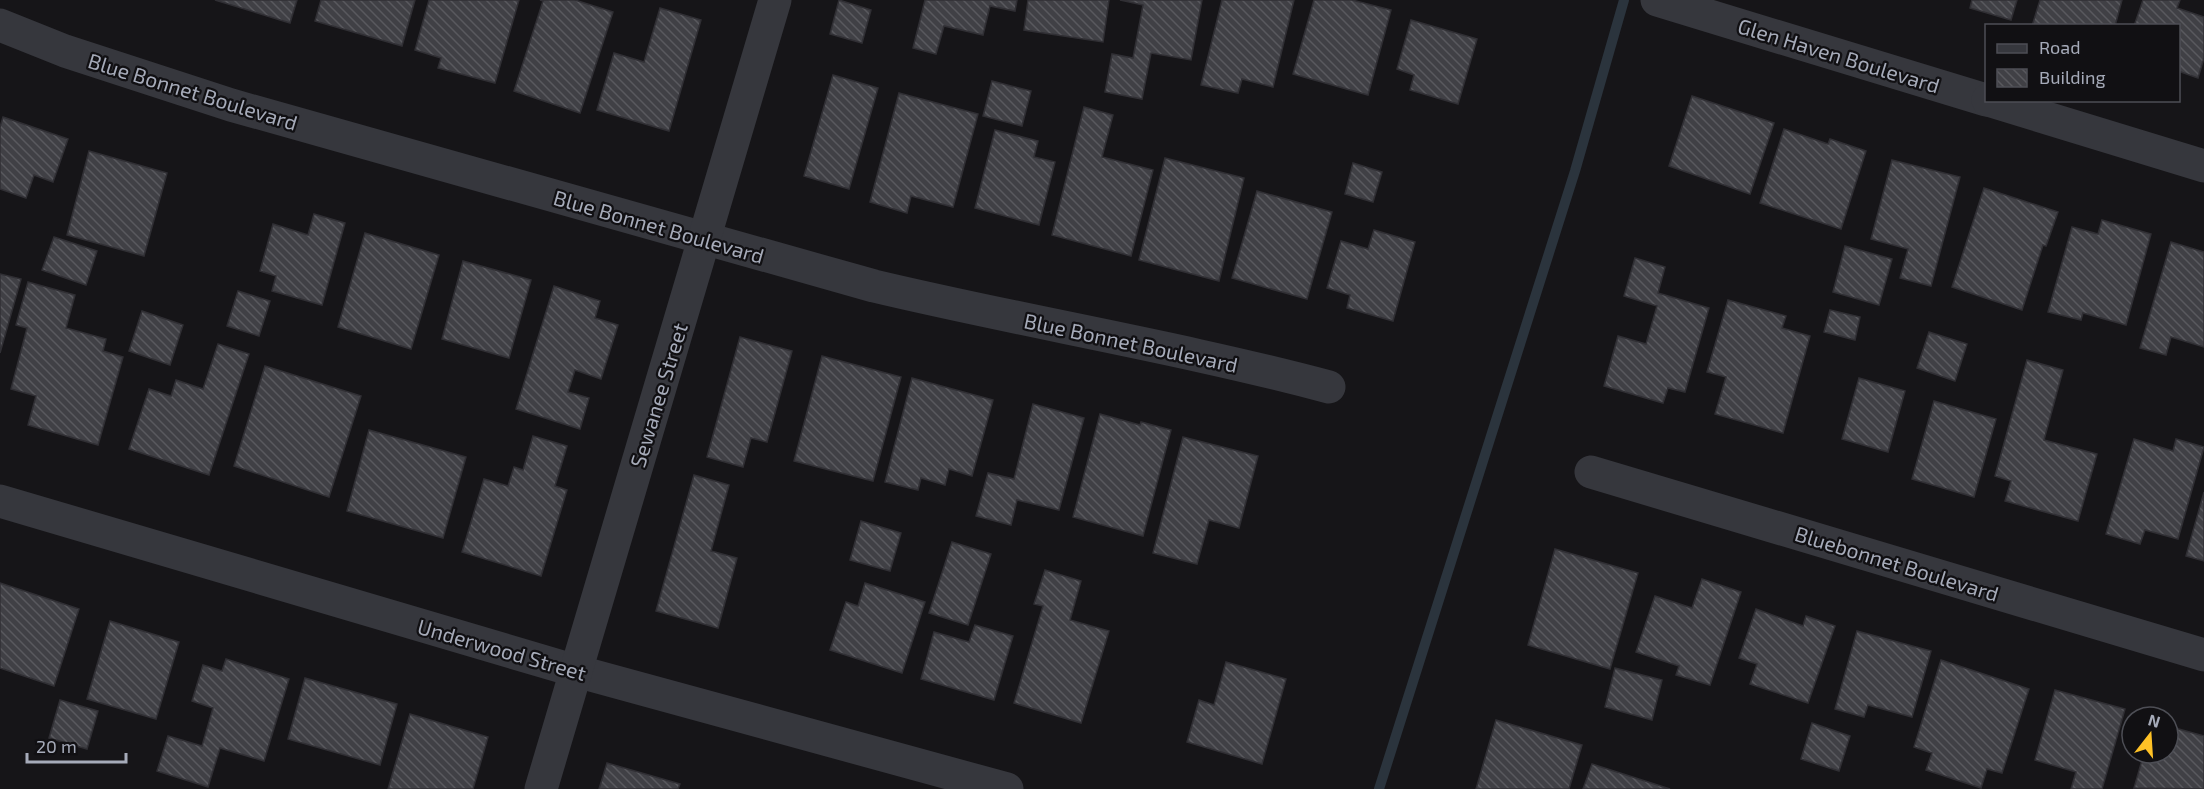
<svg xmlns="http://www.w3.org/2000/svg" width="2204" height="789" font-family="'Exo 2',sans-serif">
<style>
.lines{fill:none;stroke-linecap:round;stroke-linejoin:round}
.stream{stroke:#2b343d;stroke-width:10}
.building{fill:url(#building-back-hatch);stroke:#302f34;stroke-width:1.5}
.street{stroke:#36373d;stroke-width:33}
.labels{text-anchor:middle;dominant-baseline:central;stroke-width:4.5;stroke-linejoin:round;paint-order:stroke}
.street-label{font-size:21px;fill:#a6abb9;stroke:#111013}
</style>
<defs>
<pattern id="building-back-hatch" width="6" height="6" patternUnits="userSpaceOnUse" patternTransform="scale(1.5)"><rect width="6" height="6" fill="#404045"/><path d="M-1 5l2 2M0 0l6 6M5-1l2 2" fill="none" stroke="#59595e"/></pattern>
</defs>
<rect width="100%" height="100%" fill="#161518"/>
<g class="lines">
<polyline class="stream" points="1379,789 1575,171 1624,0"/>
</g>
<g class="building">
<polygon points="215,0 297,0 290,23"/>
<polygon points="321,0 415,0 402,46 315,21"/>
<polygon points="429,0 519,0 495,83 438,68 441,58 415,50"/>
<polygon points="540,0 575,0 613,12 580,113 514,91 543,1"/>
<polygon points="839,0 871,10 862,43 830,34"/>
<polygon points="925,0 1017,0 1015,11 990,6 983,35 944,26 936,54 913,48"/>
<polygon points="1028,0 1109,0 1103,42 1024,30"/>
<polygon points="1120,0 1202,0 1191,60 1151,53 1142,99 1105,92 1112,54 1133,58 1143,5"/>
<polygon points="1222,0 1294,0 1273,87 1242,79 1238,93 1201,85"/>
<polygon points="1314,0 1352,0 1391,10 1368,95 1293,74"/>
<polygon points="1972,0 2017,0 2011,20 1970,8"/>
<polygon points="2040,0 2122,0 2115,26 2032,26"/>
<polygon points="2143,0 2180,0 2177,8 2204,17 2204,58 2198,78 2178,71 2178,26 2134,26"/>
<polygon points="660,8 701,20 669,131 597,110 614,53 644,62"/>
<polygon points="1411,20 1477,39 1458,104 1410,90 1414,75 1397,69"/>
<polygon points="833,75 878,88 849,189 804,176"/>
<polygon points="992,81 1031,91 1022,126 983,116"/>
<polygon points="899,93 978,114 953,207 911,196 907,213 870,202"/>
<polygon points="1692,96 1774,123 1750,194 1669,166"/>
<polygon points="1084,107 1113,115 1102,157 1153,170 1131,256 1052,235"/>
<polygon points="3,117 68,139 53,182 34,175 26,198 0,189 0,127"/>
<polygon points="1784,129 1828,144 1830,139 1866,151 1841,229 1760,203"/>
<polygon points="995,130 1038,141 1034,157 1055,162 1039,225 975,208"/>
<polygon points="89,151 167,173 144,256 67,235"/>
<polygon points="1165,158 1244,178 1219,281 1139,260"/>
<polygon points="1892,160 1960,177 1931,286 1900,278 1908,249 1871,239"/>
<polygon points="1353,163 1382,172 1373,202 1345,194"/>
<polygon points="1984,188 2058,212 2046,246 2043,245 2022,310 1952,287"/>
<polygon points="1257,191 1332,212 1307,299 1232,278"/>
<polygon points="314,214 345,223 322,305 272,291 276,276 260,271 273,224 308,235"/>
<polygon points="2102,220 2151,234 2126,325 2083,313 2081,320 2048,312 2072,227 2098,234"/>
<polygon points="1374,230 1415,242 1393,321 1347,308 1350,295 1327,288 1341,241 1368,249"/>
<polygon points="365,233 439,255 411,349 338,327"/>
<polygon points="54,237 97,251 86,285 42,270"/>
<polygon points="2171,242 2204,252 2204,347 2171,337 2166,355 2140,348"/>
<polygon points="1845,246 1892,259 1879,305 1833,292"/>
<polygon points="1635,258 1665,267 1658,293 1709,308 1685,392 1668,388 1663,403 1604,386 1618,336 1646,344 1657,306 1624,296"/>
<polygon points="463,261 531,280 509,358 442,339"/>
<polygon points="0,274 21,279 0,353"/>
<polygon points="28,282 75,295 66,328 106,339 103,351 123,357 98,445 28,425 36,396 11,389 27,328 16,325"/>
<polygon points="554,286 600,301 595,318 618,325 601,379 575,370 568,392 589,398 580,429 516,409"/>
<polygon points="238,291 270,301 259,336 227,326"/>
<polygon points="1728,300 1786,316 1782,328 1810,336 1783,433 1715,414 1726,377 1707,372"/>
<polygon points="1830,310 1860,317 1855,340 1824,332"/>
<polygon points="142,311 183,325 170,365 129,351"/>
<polygon points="1929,332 1967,344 1955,381 1917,368"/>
<polygon points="740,337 792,351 767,442 751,438 743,467 707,457"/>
<polygon points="218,344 249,354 209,475 129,449 149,389 171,396 176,380 203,389"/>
<polygon points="822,356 901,377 873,481 794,461"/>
<polygon points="2027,360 2063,370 2044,440 2097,454 2078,521 2005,501 2011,481 1995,476"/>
<polygon points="265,366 361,396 329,497 234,466"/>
<polygon points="912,378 993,400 972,476 949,469 945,485 921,478 918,490 885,482"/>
<polygon points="1859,378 1905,391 1888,452 1842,439"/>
<polygon points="1934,401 1996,419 1974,497 1912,479"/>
<polygon points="1033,404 1084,418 1059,510 1017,500 1011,525 976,516 988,473 1014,479"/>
<polygon points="1100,414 1140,425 1141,422 1171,430 1143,536 1073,517"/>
<polygon points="369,430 466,457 443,538 347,511"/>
<polygon points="533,436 567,446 555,486 567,490 541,576 462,552 484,479 508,486 514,467 523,470"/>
<polygon points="1183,437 1258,456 1239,528 1209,520 1197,564 1153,553"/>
<polygon points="2134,439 2173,451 2176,439 2204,447 2178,539 2145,530 2140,544 2106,534"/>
<polygon points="694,475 729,485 711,551 737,558 718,628 656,611"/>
<polygon points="2204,492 2204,561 2186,556"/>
<polygon points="861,521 901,533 890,571 850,560"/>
<polygon points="952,542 991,554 968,625 929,613"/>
<polygon points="1555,549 1638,573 1610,669 1528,645"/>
<polygon points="1045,570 1081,581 1070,620 1109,631 1081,723 1014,703 1043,606 1034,604"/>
<polygon points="1702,579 1741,592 1710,685 1676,675 1679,666 1636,652 1655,596 1692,608"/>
<polygon points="0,583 79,609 54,686 0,668"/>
<polygon points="865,583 925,602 902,673 830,650 846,602 858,606"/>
<polygon points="1756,609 1803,626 1806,616 1835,626 1808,703 1750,684 1757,664 1739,658"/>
<polygon points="110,621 179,642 156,719 87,699"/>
<polygon points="975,625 1013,636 994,700 921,679 934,632 969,642"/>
<polygon points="1857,631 1931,651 1912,717 1868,705 1864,717 1835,709"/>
<polygon points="226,659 289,679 264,761 220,748 208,787 157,771 168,736 202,746 213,708 192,701 203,665 222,671"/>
<polygon points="1941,660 2029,689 2002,773 1987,769 1981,788 1926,770 1932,753 1914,747"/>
<polygon points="1226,662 1286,679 1262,764 1187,742 1199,700 1214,705"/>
<polygon points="1615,668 1662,680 1652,720 1605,707"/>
<polygon points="305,678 397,704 380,765 288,739"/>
<polygon points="2055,690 2125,709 2102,789 2071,789 2076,772 2035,760"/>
<polygon points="60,700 98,711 87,749 49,738"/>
<polygon points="410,714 488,737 473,789 388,789"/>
<polygon points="1496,720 1582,745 1569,789 1476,789"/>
<polygon points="1812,723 1850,736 1839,771 1801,759"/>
<polygon points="2168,726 2204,736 2204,789 2134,788 2144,753 2168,753"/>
<polygon points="607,763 680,784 678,789 599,789"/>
<polygon points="1592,764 1670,789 1583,789"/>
</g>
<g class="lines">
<g class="street">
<polyline points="1657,0 1986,100"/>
<path d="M 0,25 L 65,51 L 231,105 L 874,286 C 1025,322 1179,347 1329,387"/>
<polyline points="1988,100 2204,166"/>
<polyline points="1591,472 2204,655"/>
<polyline points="0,501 576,671 1007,789"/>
<polyline points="541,789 775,0"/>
</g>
</g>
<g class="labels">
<g class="street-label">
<text transform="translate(1839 55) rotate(17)">Glen Haven Boulevard</text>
<text transform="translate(193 91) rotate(17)">Blue Bonnet Boulevard</text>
<text transform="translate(659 226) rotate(16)">Blue Bonnet Boulevard</text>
<text transform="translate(1131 342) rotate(12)">Blue Bonnet Boulevard</text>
<text transform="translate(658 395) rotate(-73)">Sewanee Street</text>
<text transform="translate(1897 563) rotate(17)">Bluebonnet Boulevard</text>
<text transform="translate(502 649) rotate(16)">Underwood Street</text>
</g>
</g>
<rect x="1985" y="24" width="195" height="78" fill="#111013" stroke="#4d4e55" stroke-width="1.5"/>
<rect x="1997" y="44" width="30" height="9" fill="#36373d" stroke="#4d4e55" stroke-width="1.5"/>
<text x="2039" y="54" font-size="18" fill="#a6abb9">Road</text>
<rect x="1997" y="69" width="30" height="18" fill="url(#building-back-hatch)" stroke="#4d4e55" stroke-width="1.5"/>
<text x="2039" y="84" font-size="18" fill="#a6abb9">Building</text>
<g transform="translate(2150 735) rotate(17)"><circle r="28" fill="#111013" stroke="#4d4e55" stroke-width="1.5"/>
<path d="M0-4.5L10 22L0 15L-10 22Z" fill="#ffc226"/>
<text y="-9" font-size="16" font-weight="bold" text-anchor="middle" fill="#a6abb9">N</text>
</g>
<path d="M27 753v9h99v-9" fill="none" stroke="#a6abb9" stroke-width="3"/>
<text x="36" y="753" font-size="18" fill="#a6abb9" stroke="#111013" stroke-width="4.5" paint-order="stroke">20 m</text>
</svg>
